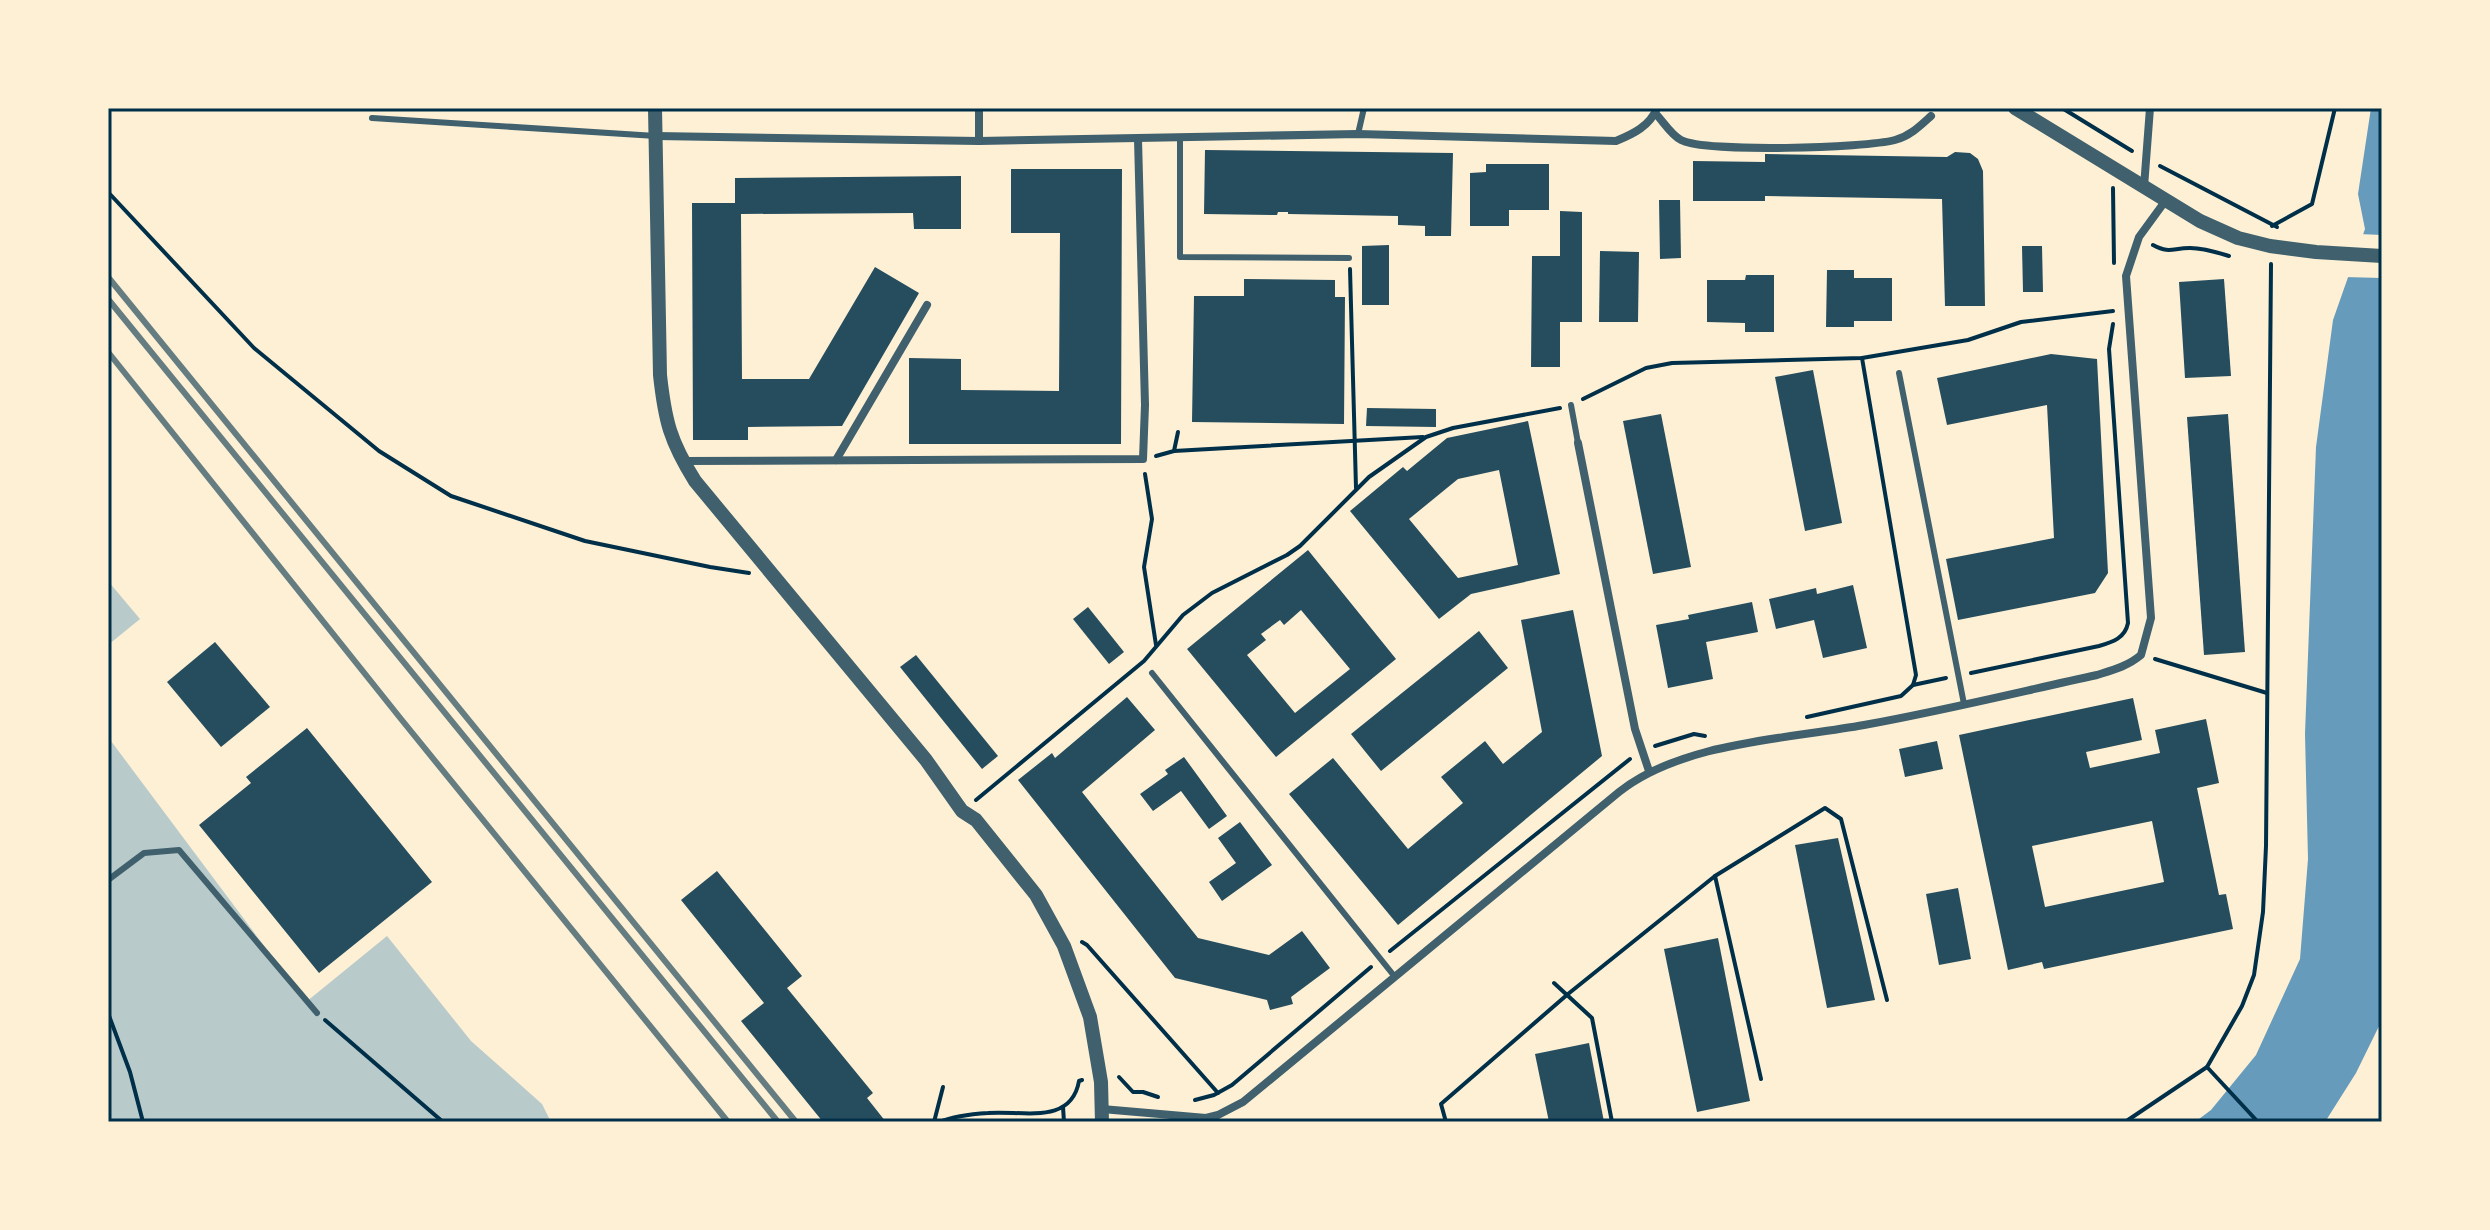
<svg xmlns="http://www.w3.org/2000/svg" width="2490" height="1230" font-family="'PT Sans',sans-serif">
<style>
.green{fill:#b9caca}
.water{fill:#669bbc}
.pier{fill:#fdf0d5}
.building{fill:#264d5e;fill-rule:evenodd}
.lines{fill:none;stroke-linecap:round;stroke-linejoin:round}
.path{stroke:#003049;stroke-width:4}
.service{stroke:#3f606c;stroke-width:6}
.minor{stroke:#3f606c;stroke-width:8}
.tertiary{stroke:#3f606c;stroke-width:14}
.rail{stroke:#657d81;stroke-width:6}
.neatline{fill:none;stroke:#003049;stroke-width:3}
</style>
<rect width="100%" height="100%" fill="#fdf0d5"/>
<g class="green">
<polygon points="108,581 140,619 108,645"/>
<polygon points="108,737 306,1002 387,936 471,1041 542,1104 551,1122 108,1122"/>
</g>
<polygon class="water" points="2371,108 2382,108 2382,1020 2356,1073 2325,1122 2195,1122 2211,1110 2256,1055 2300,959 2308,859 2305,734 2316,447 2333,320 2365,229 2358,194"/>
<polygon class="pier" points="2359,234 2382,235 2382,278 2344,277"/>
<g class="building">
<polygon points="1205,150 1453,153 1451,236 1425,236 1425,226 1398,225 1398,216 1288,214 1288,212 1278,212 1277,215 1204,214"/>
<polygon points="1955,152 1970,153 1978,159 1983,171 1985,306 1945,306 1942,199 1765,196 1765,201 1693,201 1693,161 1765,162 1765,154 1947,157"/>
<polygon points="1486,164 1549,164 1549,210 1509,210 1509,226 1470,226 1470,173 1486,172"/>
<polygon points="1011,169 1122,169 1121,444 909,444 909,358 961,359 961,390 1059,391 1060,233 1011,233"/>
<polygon points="961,176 961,229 914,229 913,213 741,214 742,379 809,379 875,267 919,293 842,426 748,427 748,440 693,440 692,203 735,203 735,178"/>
<polygon points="1659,200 1680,200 1681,258 1660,259"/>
<polygon points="1560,211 1582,212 1582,322 1560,322 1560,367 1531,367 1532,256 1560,256"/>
<polygon points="1389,245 1389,305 1362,305 1362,246"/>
<polygon points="2022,246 2042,246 2043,292 2023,292"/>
<polygon points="1600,251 1639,252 1638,322 1599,322"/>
<polygon points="1827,270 1854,270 1854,278 1892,278 1892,321 1854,321 1854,327 1826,327"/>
<polygon points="1746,275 1774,275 1774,332 1745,332 1745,323 1707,322 1707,280 1745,280"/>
<polygon points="1244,279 1335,280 1335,297 1345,297 1344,424 1192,422 1194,296 1244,296"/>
<polygon points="2224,279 2231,376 2185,378 2179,282"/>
<polygon points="2051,354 2097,359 2108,573 2095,593 1958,620 1946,559 2054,538 2047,405 1947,425 1937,378"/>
<polygon points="1813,370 1842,523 1805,531 1775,377"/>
<polygon points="1367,408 1436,409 1436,427 1366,426"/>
<polygon points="1661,414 1691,567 1653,574 1623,421"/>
<polygon points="2228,414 2245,652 2204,655 2187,417"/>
<path d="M 1528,421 L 1560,574 L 1471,594 L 1439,619 L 1350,511 L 1403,467 L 1407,471 L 1447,438 ZM 1499,470 L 1518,565 L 1458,578 L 1409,519 L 1458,479 Z"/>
<path d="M 1308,550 L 1396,659 L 1276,757 L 1187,649 ZM 1301,610 L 1350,669 L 1295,713 L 1247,655 L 1266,640 L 1261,634 L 1280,620 L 1284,625 Z"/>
<polygon points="1853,585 1867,648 1823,658 1814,620 1776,629 1769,599 1816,588 1817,594"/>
<polygon points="1752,602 1758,632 1706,642 1713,679 1668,688 1656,625 1689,619 1688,615"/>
<polygon points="1088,607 1124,652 1109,664 1073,619"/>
<polygon points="1573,610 1602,756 1398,925 1289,794 1333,758 1408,849 1463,803 1441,777 1485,741 1503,764 1542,732 1521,620"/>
<polygon points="1479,631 1508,668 1381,771 1351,734"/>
<polygon points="215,642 270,707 221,747 167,682"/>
<polygon points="916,655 998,756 982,769 900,667"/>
<polygon points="1127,697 1155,730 1082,792 1198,938 1269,955 1302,931 1330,968 1291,997 1293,1004 1270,1010 1267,1000 1175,978 1018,780 1052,753 1055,758"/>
<path d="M 2133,698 L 2142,740 L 2086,752 L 2090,768 L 2160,753 L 2155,730 L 2206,719 L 2219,783 L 2197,788 L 2219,895 L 2226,894 L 2233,929 L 2044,969 L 2042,962 L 2008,970 L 1959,735 ZM 2152,821 L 2164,882 L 2045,907 L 2032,846 Z"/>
<polygon points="307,728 432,882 319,973 199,825 251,783 246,777"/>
<polygon points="1937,741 1943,769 1905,777 1899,749"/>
<polygon points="1184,757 1227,816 1209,829 1181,791 1153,811 1140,794 1168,774 1165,770"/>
<polygon points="1240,822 1272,865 1222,901 1209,882 1236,863 1218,838"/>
<polygon points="1838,838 1875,1000 1827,1008 1795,845"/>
<polygon points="717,871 802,976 787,988 873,1093 867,1098 886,1122 844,1122 841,1119 838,1122 823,1122 741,1021 764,1003 681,900"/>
<polygon points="1958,888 1971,959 1939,965 1926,894"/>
<polygon points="1718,938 1750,1101 1697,1112 1664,949"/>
<polygon points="1589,1043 1604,1122 1549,1122 1535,1054"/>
</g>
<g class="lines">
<g class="path">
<polyline points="2062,108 2132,151"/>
<polyline points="2160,166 2277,227"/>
<polyline points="2113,188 2114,263"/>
<polyline points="108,192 254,348 379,451 451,496 585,541 710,567 749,573"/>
<polyline points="2272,226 2312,204 2335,108"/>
<path d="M 2153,245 C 2170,254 2172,248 2190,248 C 2204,248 2216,252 2229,256"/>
<polyline points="1350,269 1356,488"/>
<polyline points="1583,399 1646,368 1672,363 1862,358 1968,340 2021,322 2113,311"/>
<polyline points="1174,451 1423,437"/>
<polyline points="1156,456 1174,451 1178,432"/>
<polyline points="1145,474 1152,519 1144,567 1156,645"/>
<polyline points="2155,659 2267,693"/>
<path d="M 1971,673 L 2099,646 C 2113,642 2125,638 2128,623 L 2109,349 L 2113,324"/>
<polyline points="1913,685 1946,678"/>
<polyline points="1807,717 1901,696 1913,685 1916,675 1862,358"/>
<polyline points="1655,746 1694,734 1705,736"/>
<polyline points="976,800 1144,661 1183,615 1212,593 1287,555 1300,546 1369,477 1426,437 1453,428 1560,408"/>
<polyline points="1715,876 1825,808 1841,819 1887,1000"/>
<polyline points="1082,942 1087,945 1218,1093"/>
<polyline points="1390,951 1630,759"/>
<polyline points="1554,983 1592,1018 1612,1122"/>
<polyline points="108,1013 130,1072 143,1122"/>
<polyline points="325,1020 443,1122"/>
<polyline points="2207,1067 2258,1122"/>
<polyline points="1119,1077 1133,1092 1143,1092 1158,1097"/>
<polyline points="1195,1100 1214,1095 1232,1085 1371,967"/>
<polyline points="1063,1107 1064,1122"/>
<polyline points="934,1122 943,1087"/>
<path d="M 939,1122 C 954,1116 972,1114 988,1113 C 1021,1110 1071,1126 1079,1081 L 1082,1080"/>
<polyline points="1446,1122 1441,1104 1568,994 1715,876 1761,1079"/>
<polyline points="2125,1122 2207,1067 2242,1006 2254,975 2263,912 2266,846 2271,264"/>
</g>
<g class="service">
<polyline points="372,118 656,136"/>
<polyline points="1358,134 1364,108"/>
<polyline points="1180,139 1180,257 1349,258"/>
<polyline points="1899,373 1964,704"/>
<polyline points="1571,405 1578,443"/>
<polyline points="1152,673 1395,977"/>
<polyline points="108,880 144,853 179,850 317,1013"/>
</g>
<g class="minor">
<path d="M 1655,113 C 1663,121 1671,135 1681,140 C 1706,153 1865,148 1895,140 C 1910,136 1920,126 1931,116"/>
<path d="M 656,136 L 979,141 L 1358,134 L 1616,141 C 1633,134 1650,126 1657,108"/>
<polyline points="979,141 979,108"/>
<polyline points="2144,187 2150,108"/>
<polyline points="1578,443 1635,729 1649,771"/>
<polyline points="836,460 927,305"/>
<polyline points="683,461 1143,459 1145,405 1138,139"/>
<path d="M 1102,1109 L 1206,1118 L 1218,1115 L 1243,1102 L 1619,792 C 1682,742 1787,739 1864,725 C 1942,711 2019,692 2097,675 C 2113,670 2128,666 2141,655 L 2151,618 L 2126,276 L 2139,237 L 2166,200"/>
</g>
<g class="tertiary">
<path d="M 655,108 L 660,375 C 665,421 670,441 695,481 L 926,760 L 962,811 L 976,820 L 1036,895 L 1064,946 L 1090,1017 L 1101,1082 L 1102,1122"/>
<polyline points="2015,108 2200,221 2238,238 2270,246 2316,252 2382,256"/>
</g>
<g class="rail">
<polyline points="108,277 796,1122"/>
<polyline points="108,299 778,1122"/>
<polyline points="108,352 401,719 728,1122"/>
</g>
</g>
<rect width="2490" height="1230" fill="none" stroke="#fdf0d5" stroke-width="220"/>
<rect x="110" y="110" width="2270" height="1010" class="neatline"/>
</svg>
